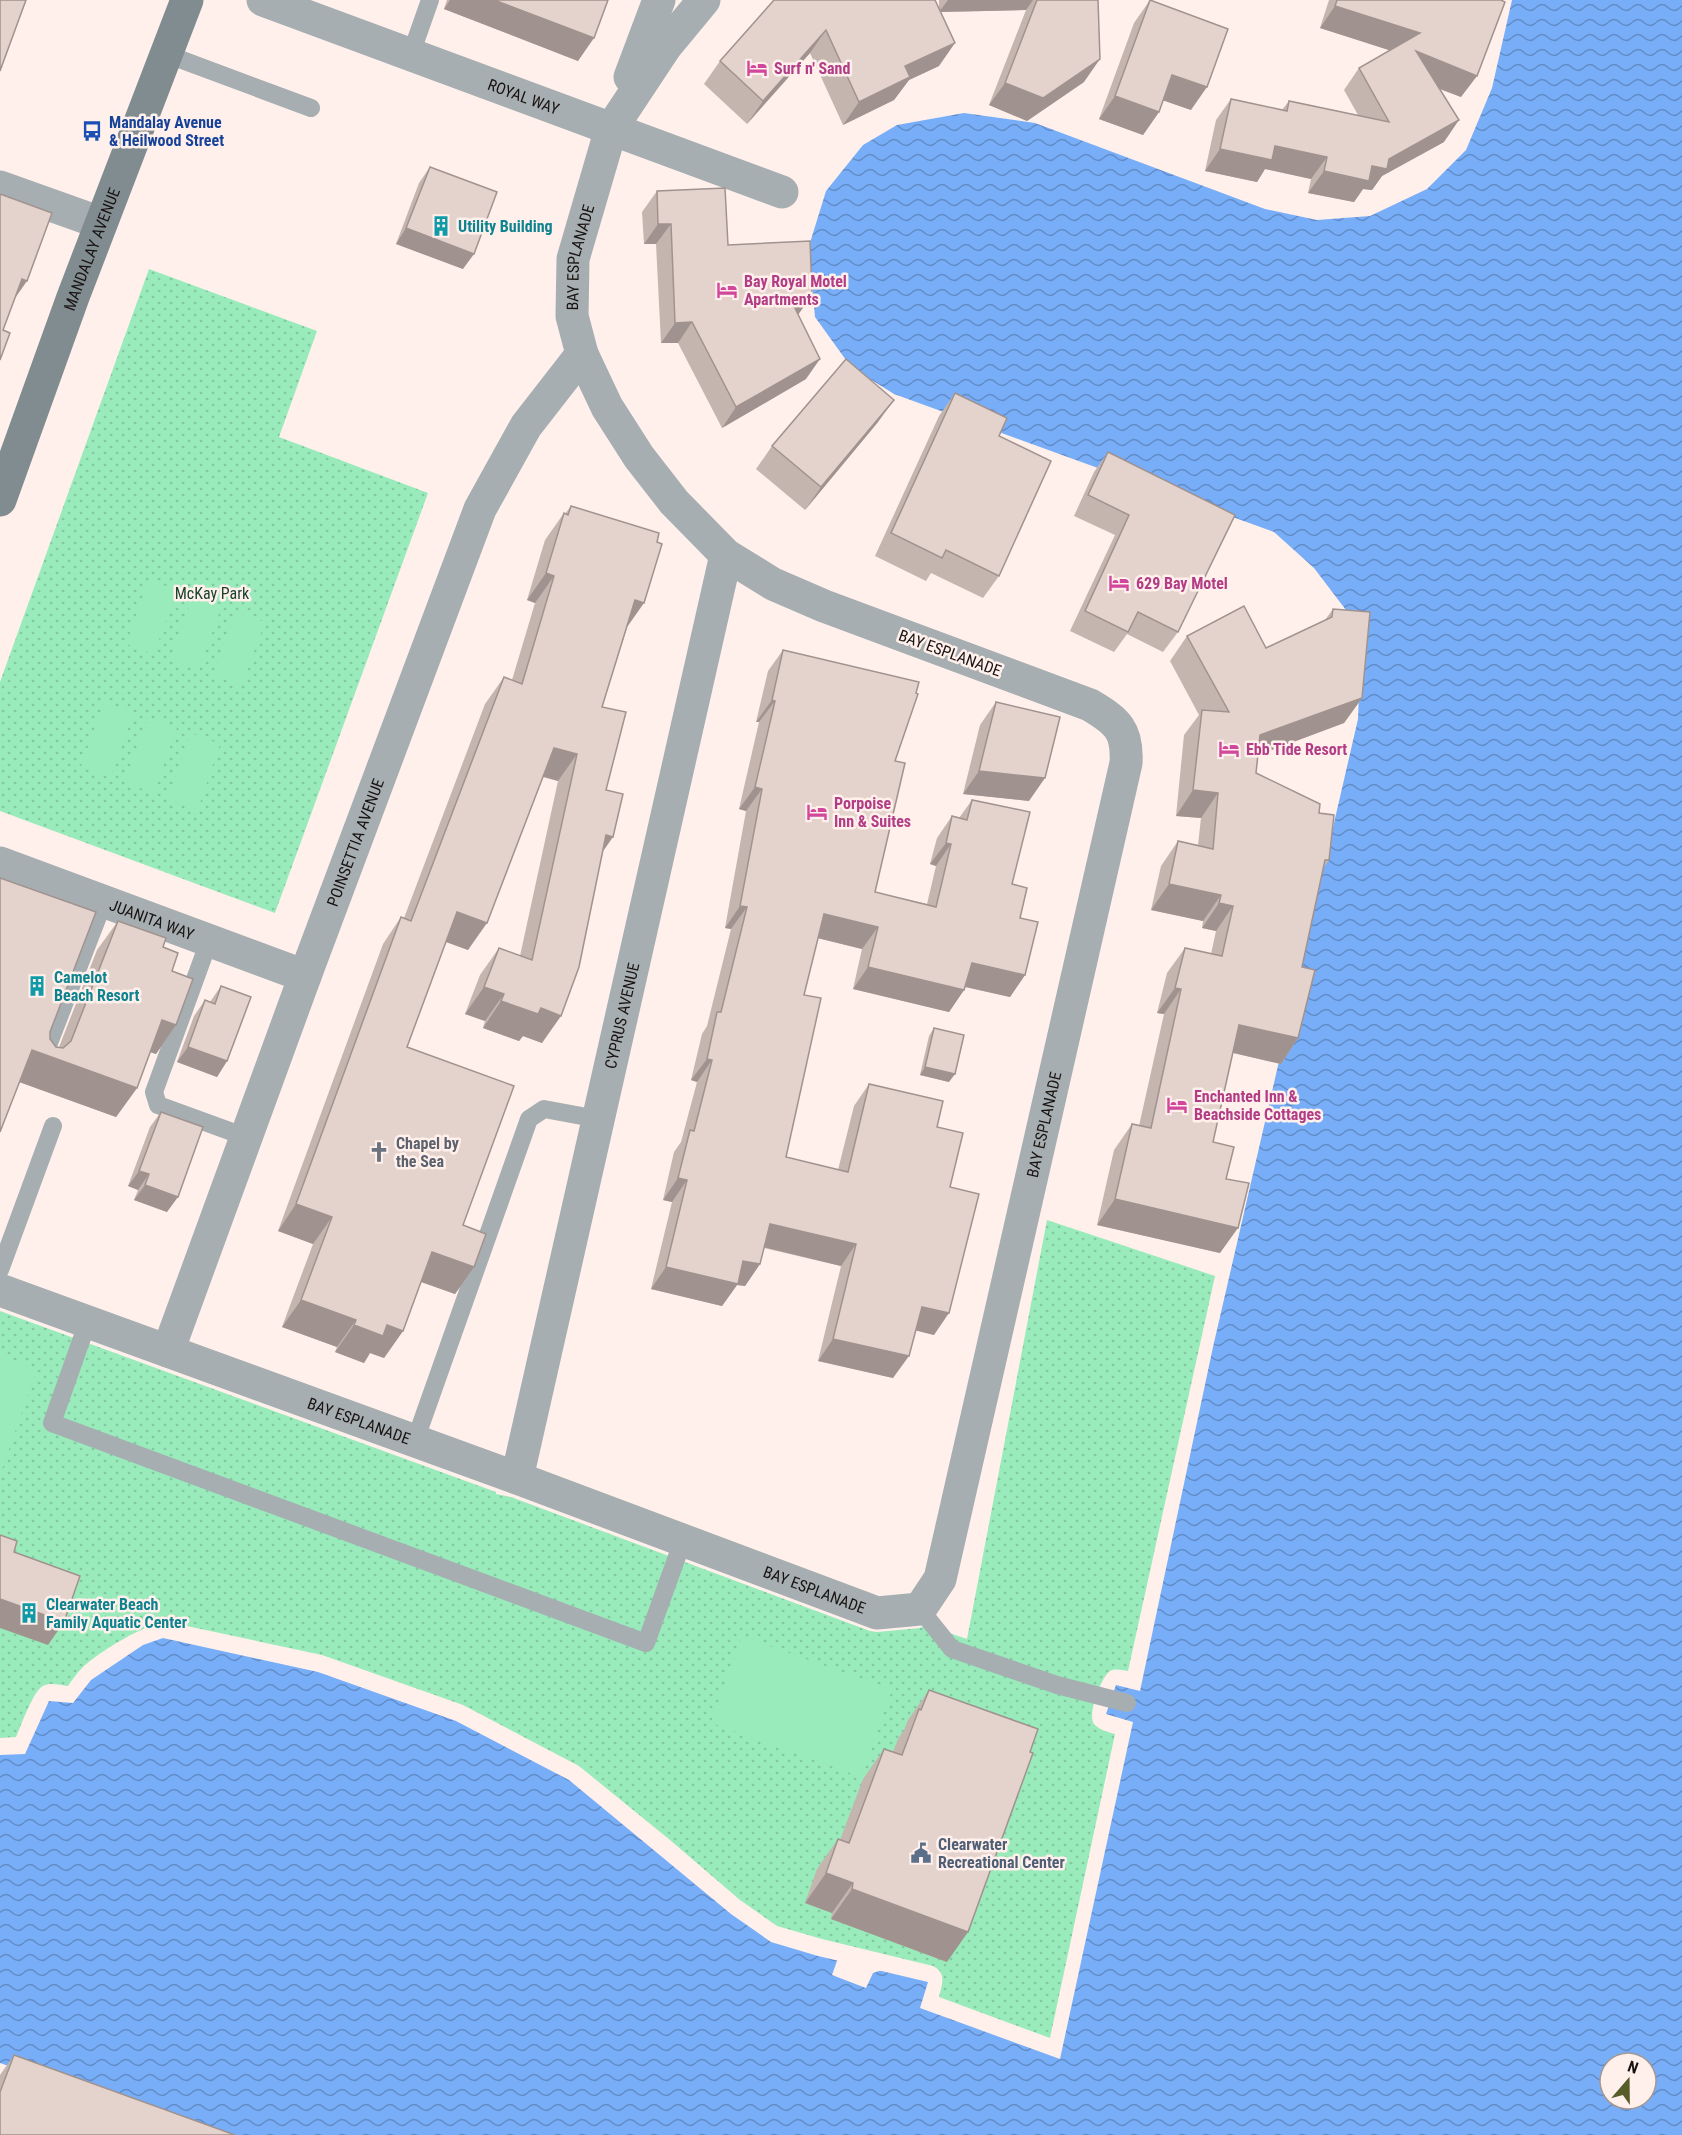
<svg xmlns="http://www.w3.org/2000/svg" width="1682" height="2135" font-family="'Roboto Condensed',sans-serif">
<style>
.park{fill:url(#park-dots)}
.pitch{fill:#99ebbb}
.water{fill:url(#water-waves);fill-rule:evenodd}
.pier{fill:#fff0eb}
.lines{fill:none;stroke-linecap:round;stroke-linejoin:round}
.lane{stroke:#a6aeb1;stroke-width:18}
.street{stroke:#a6aeb1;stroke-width:33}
.secondary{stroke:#818c91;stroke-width:33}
.wall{fill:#c4b5af}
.shaded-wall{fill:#a0938f}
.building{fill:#e4d2cc;stroke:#a0938f;stroke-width:1.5}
.labels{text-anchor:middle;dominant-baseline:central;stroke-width:5;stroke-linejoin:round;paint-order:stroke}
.hotel-label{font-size:16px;font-weight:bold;fill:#b23c85;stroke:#fff0eb;text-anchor:start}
.street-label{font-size:16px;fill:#191311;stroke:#fff0eb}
.transit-label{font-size:16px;font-weight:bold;fill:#164399;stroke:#fff0eb;text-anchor:start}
.culture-label{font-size:16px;font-weight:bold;fill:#0d838f;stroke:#fff0eb;text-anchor:start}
.park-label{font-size:16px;fill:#19432d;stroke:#fff0eb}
.worship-label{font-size:16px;font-weight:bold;fill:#5b616d;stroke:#fff0eb;text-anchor:start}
.service-label{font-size:16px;font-weight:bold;fill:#4e5e75;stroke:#fff0eb;text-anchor:start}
</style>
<defs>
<pattern id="park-dots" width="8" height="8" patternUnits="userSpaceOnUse" patternTransform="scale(1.5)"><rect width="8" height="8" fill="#99ebbb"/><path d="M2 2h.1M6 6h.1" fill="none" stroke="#83c9a0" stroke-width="1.8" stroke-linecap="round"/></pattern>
<pattern id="water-waves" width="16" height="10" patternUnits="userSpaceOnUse" patternTransform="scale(1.5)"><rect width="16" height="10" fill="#78aef8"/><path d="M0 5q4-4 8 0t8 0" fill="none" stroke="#628cc7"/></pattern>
</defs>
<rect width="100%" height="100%" fill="#fff0eb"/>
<g class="park">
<polygon points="149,269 317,331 279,437 428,493 275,913 0,811 0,682"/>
<path d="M 1047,1220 L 1215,1276 L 1128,1671 C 1122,1670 1116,1668 1110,1671 C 1101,1677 1087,1715 1094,1724 C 1099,1730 1108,1732 1115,1734 L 1050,2038 L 939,1997 C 942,1984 947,1973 933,1966 L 822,1939 L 777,1926 L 740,1900 L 670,1840 L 579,1766 L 463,1705 L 322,1655 L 168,1622 C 147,1622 97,1653 82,1668 C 77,1673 72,1680 68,1686 C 60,1685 50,1682 43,1686 C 33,1691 21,1726 16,1737 L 0,1738 L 0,1311 L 496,1492 L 496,1494 L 511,1497 L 870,1631 L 877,1632 L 920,1628 L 926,1625 L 967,1639 Z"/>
</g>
<g class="pitch">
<polygon points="149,580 177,590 154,654 126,644"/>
<polygon points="193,596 222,605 199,670 170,659"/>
<polygon points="235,611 265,622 242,685 214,675"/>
<polygon points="104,702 134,713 110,777 81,766"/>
<polygon points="148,718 177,728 154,793 124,782"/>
<polygon points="191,733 220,744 198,809 168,799"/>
<polygon points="0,1356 37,1369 0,1475"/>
<polygon points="742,1636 892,1690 861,1777 711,1723"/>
</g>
<path class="water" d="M 1512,0 L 1682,0 L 1682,2135 L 204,2135 L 0,2063 L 0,1755 L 25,1754 L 49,1701 L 73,1703 L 91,1680 L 143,1645 L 163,1638 L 318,1672 L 456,1721 L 569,1780 L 731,1914 L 771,1942 L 818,1956 L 928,1982 L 920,2008 L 1060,2059 L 1133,1722 L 1106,1714 L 1116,1685 L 1140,1691 L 1213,1347 L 1358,719 L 1360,665 L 1349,614 L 1314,568 L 1274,532 L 894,394 L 851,367 L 815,317 L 809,246 L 826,191 L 863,145 L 897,125 L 964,113 L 1035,123 L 1265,209 L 1317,220 L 1370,216 L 1427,189 L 1466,150 L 1492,88 ZM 1610,2063 L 1646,2063 L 1646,2099 L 1610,2099 Z"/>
<polygon class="pier" points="838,1958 885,1969 873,1973 866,1988 832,1975"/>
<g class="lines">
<g class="lane">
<polyline points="166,54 311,108"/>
<polyline points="411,54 430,0"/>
<polyline points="209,941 154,1092 158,1105 246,1137"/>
<polyline points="42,1061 104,901"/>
<polyline points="0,1270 53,1126"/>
<polyline points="88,1321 52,1423 646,1643 683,1540"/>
<polyline points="415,1441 529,1119 544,1109 598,1119"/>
<polyline points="920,1609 952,1649 1057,1685 1127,1703"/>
</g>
<g class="street">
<path id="s1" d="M 263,0 L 782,192"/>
<polyline points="630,77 659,0"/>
<polyline points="0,187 101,223"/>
<path id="s2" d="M 0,863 L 305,976"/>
<path id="s3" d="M 0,1290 L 517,1478 L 877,1613 L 920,1609 L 940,1579 L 1126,763 C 1128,730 1117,721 1090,705 L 824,606 L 773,584 L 726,555 L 674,502 L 639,457 L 607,407 L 582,354 L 572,316 L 573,259 L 611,129 L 666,46 L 704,0"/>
<path id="s4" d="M 168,1351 L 305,976 L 480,509 L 526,426 L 582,354"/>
<path id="s5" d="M 517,1478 L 726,555"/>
</g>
<path class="secondary" id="s6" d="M 0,500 L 73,297 L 187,0"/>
</g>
<g class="wall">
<polygon points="447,0 608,0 578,61 444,9"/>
<polygon points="774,0 939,9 939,0 1098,0 1084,82 1027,121 989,105 1026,10 940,12 939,66 909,80 894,100 843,125 810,53 747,124 704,84 720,61"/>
<polygon points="1150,0 1191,110 1163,100 1159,112 1143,135 1099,119 1134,23"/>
<polygon points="1329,0 1501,0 1461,97 1439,89 1444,142 1382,176 1372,190 1363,189 1354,202 1308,193 1311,179 1265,169 1257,182 1205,171 1216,120 1231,99 1282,110 1289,101 1358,115 1344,90 1359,68 1390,50 1320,28"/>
<polygon points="430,167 463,269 396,244 419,183"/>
<polygon points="657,191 728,245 798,315 806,379 722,428 678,343 661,343 656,244 644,244 642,212"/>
<polygon points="955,393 999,436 999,576 983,598 931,573 926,581 875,556 939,416"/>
<polygon points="878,422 805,510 756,469 772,446"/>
<polygon points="1108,452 1178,632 1163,652 1127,634 1114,652 1070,631 1115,535 1074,516 1094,472"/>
<polygon points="571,506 627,628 602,707 606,790 603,851 542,1043 523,1036 519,1041 483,1028 485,1021 465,1014 480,975 499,948 520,956 558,781 542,777 468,950 446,942 407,1047 463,1225 474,1267 455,1294 421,1282 403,1331 384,1358 370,1353 364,1363 335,1352 337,1347 282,1327 313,1244 278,1231 383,944 401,917 404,918 485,704 504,677 512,680 535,603 527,600 545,540 564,513 565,514"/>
<polygon points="1333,609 1362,698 1344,723 1258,755 1256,773 1319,813 1329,860 1324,867 1302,967 1298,1038 1281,1064 1233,1053 1213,1142 1226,1179 1220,1253 1097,1225 1114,1150 1132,1124 1139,1126 1164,1014 1157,1013 1167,973 1185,948 1211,954 1216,931 1202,928 1203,921 1151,910 1161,866 1178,841 1198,845 1201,818 1176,816 1184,735 1199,715 1170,661 1187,636 1266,648 1325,620"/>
<polygon points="783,650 895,761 875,892 927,904 936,866 930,864 937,838 952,816 959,818 972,800 1012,884 1020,918 1025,975 1010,997 965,987 964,990 949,1012 853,989 862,949 818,938 804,995 786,1157 838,1170 854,1106 869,1084 937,1127 950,1187 934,1335 915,1330 893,1378 818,1361 841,1266 764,1248 760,1264 745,1286 737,1285 722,1306 651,1289 672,1202 663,1200 674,1152 681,1142 697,1082 691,1080 702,1034 707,1026 731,929 725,928 746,811 739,809 759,722 756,722 768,671"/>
<polygon points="996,702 1029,801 963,794 980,725"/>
<polygon points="0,878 50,1032 50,1039 56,1047 59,1047 97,950 118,921 163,947 172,971 176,1025 156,1054 150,1052 137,1088 116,1117 19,1082"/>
<polygon points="221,986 227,1061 217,1077 177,1062 194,1016 205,1000 210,1002"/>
<polygon points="934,1028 949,1082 920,1075 929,1036"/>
<polygon points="161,1112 167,1212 134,1200 138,1190 128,1186 150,1127"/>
<polygon points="929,1690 947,1962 831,1919 832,1913 805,1903 817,1869 838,1839 840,1840 863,1779 884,1749 893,1752 898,1739 904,1730 908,1720"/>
<polygon points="14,2055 0,2135 0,2075"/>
</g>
<g class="shaded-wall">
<polygon points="450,0 494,0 594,38 578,61 444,9"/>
<polygon points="948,0 1033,0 1026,10 939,12"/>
<polygon points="1335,6 1420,33 1404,55 1320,28"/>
<polygon points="826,30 810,53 747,124 763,101"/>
<polygon points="955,43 939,66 909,80 894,100 843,125 859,102 905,66"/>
<polygon points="1416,51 1477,76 1461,97 1400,73"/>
<polygon points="1100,59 1084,82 1027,121 989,105 1005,83"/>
<polygon points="1172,75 1207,87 1191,110 1156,98"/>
<polygon points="1115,96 1159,112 1143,135 1099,119"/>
<polygon points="1459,120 1444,142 1382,176 1372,190 1363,189 1354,202 1308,193 1324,171 1389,159"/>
<polygon points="1275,146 1327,157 1311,179 1265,169 1257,182 1205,171 1220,149"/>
<polygon points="658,224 671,224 656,244 644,244"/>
<polygon points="406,228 474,254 463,269 396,244"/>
<polygon points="22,279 27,281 8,308"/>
<polygon points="812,295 798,315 789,296"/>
<polygon points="692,322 678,343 661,343 675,323"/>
<polygon points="820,359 806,379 722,428 736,407"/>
<polygon points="894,400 878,422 805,510 821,487"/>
<polygon points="546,573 554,576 535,603 527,600"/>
<polygon points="635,600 644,603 625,630"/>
<polygon points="1362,698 1344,723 1243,761 1260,735"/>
<polygon points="772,700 775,701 759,722 756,722"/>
<polygon points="554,748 577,754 558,781 535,774"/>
<polygon points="979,771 1045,778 1029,801 963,794"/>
<polygon points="755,787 762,789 746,811 739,809"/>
<polygon points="1193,790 1218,793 1201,818 1176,816"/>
<polygon points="606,835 613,837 594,864"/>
<polygon points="946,843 951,844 936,866 930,864"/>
<polygon points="1169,884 1221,895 1203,921 1151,910"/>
<polygon points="1219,903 1233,906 1216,931 1202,928"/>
<polygon points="740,906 747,907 731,929 725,928"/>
<polygon points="457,912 487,923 468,950 438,939"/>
<polygon points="824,914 878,927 862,949 809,936"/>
<polygon points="972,963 1025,975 1010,997 957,985"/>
<polygon points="868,967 964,990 949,1012 853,989"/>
<polygon points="484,987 504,994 485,1021 465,1014"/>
<polygon points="1175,988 1181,989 1164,1014 1157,1013"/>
<polygon points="501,1001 541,1008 561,1016 542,1043 523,1036 519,1041 483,1028"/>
<polygon points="162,1020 176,1025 156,1054 141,1049"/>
<polygon points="1239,1025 1298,1038 1281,1064 1221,1050"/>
<polygon points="188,1047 227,1061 217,1077 177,1062"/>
<polygon points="32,1050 137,1088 116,1117 11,1079"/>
<polygon points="707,1059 712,1060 697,1082 691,1080"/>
<polygon points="925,1067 955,1074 949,1082 920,1075"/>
<polygon points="139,1171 149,1174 138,1190 128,1186"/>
<polygon points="678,1178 687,1180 672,1202 663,1200"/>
<polygon points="145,1185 178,1197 167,1212 134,1200"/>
<polygon points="1115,1199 1238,1228 1220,1253 1097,1225"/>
<polygon points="296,1204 332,1217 313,1244 278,1231"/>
<polygon points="770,1224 856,1244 841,1266 755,1245"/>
<polygon points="432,1252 474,1267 455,1294 413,1279"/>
<polygon points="743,1261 760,1264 745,1286 737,1285 722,1306 651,1289 666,1267"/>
<polygon points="301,1300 356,1320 337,1347 282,1327"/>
<polygon points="922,1307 949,1313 934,1335 906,1328"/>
<polygon points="354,1325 387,1325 403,1331 384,1358 370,1353 364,1363 335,1352"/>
<polygon points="833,1339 909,1356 893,1378 818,1361"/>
<polygon points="0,1599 64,1622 48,1645 0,1628"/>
<polygon points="826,1873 853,1883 832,1913 805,1903"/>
<polygon points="852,1889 968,1932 947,1962 831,1919"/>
</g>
<g class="building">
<polygon points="0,0 26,0 0,71"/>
<polygon points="494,0 608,0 594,38"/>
<polygon points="774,0 935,0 955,43 905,66 910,77 859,102 826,30 763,101 720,61"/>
<polygon points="1037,0 1098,0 1100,59 1043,98 1005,83"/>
<polygon points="1150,0 1228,29 1207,87 1172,75 1159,112 1115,96"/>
<polygon points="1337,0 1501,0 1505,2 1477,76 1416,51 1459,120 1389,159 1387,169 1372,166 1369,181 1324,171 1327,157 1275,146 1272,160 1220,149 1231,99 1287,111 1289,101 1389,122 1359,68 1420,33 1335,6"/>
<polygon points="430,167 497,192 474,254 406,228"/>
<polygon points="725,188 728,245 810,241 812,295 789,296 820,359 736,407 692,322 675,323 671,224 658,224 657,191"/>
<polygon points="0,194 52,213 27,281 22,279 3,330 10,333 0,360"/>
<polygon points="846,359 894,400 821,487 772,446"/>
<polygon points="955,393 1007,418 999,436 1051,461 999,576 946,550 942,558 891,533"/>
<polygon points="1108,452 1235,515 1178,632 1138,612 1128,632 1085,611 1129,515 1088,495"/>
<polygon points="571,506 659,533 657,542 662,544 644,603 635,600 602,707 626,712 606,790 623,794 613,837 606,835 579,967 561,1016 541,1008 538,1014 501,1001 504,994 484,987 499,948 532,960 577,754 554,748 487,923 457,912 407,1047 514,1086 463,1225 486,1234 474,1267 432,1252 403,1331 387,1325 383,1336 354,1325 356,1320 301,1300 332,1217 296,1204 401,917 411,921 504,677 522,684 554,576 546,573 564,513 568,515"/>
<polygon points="1244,606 1266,648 1332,617 1333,609 1370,612 1362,698 1260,735 1256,773 1320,804 1319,813 1334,815 1329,860 1325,860 1302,967 1315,970 1298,1038 1239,1025 1213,1142 1234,1147 1226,1179 1249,1183 1238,1228 1115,1199 1132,1124 1151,1128 1181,989 1175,988 1185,948 1222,956 1233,906 1219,903 1221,895 1169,884 1178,841 1213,849 1218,793 1193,790 1202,710 1229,712 1187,636"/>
<polygon points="783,650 919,682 916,693 918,694 895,761 905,763 875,892 936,907 951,844 946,843 952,816 967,820 972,800 1030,812 1012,884 1027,888 1020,918 1038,922 1025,975 972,963 964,990 868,967 878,927 824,914 804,995 821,998 786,1157 848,1172 869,1084 943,1101 937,1127 963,1133 950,1187 979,1194 949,1313 922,1307 909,1356 833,1339 856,1244 770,1224 760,1264 743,1261 738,1284 666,1267 687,1180 678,1178 690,1130 694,1131 712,1060 707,1059 717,1012 721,1012 747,907 740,906 762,789 755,787 775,701 772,700"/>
<polygon points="996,702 1060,717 1045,778 979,771"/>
<polygon points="0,878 96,912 50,1032 50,1039 56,1047 63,1048 71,1041 118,921 166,938 163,947 178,953 172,971 193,979 176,1025 162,1020 137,1088 32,1050 0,1132"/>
<polygon points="221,986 251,997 227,1061 188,1047 205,1000 215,1004"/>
<polygon points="934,1028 964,1035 955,1074 925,1067"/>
<polygon points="161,1112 203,1127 178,1197 145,1185 149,1174 139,1171"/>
<polygon points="0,1535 17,1541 14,1552 80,1576 64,1622 0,1599"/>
<polygon points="929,1690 1038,1729 1030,1752 1033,1753 968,1932 852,1889 853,1883 826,1873 838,1839 849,1843 884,1749 902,1755 919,1709 921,1710"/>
<polygon points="14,2055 235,2135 0,2135 0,2092"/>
</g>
<defs>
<g id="hotel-bare" transform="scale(1.62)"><path d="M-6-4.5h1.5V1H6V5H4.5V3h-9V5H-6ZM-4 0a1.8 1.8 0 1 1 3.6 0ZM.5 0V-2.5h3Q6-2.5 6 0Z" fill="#d1479c" stroke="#fff0eb" stroke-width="2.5" paint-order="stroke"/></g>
<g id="bus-bare" transform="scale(1.62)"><path d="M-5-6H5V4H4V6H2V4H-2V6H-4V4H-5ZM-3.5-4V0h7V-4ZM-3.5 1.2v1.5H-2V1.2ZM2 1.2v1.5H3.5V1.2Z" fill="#1a4fb4" stroke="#fff0eb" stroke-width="2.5" paint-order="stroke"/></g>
<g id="building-bare" transform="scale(1.62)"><path d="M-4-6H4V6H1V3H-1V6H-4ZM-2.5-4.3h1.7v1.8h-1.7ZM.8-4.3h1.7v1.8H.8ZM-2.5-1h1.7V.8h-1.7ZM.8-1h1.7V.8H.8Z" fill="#0f9aa8" stroke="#fff0eb" stroke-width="2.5" paint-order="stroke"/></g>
<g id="church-bare" transform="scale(1.62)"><path d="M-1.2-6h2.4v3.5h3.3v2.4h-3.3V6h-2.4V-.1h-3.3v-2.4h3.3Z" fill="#6b7280" stroke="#fff0eb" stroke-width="2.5" paint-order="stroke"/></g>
<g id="civic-bare" transform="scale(1.62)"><path d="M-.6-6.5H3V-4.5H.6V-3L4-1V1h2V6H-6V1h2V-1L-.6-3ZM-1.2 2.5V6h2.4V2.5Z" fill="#5c6f8a" stroke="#fff0eb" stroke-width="2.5" paint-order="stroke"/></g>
</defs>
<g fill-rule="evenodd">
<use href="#hotel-bare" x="757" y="68"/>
<use href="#bus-bare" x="92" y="131"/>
<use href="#building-bare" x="441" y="226"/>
<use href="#hotel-bare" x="727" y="290"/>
<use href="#hotel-bare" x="1119" y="583"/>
<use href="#hotel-bare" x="1229" y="749"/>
<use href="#hotel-bare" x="817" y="812"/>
<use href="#building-bare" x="37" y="986"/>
<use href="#hotel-bare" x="1177" y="1105"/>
<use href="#church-bare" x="379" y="1152"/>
<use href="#building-bare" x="29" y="1613"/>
<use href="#civic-bare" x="921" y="1853"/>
</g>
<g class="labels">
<g class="hotel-label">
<text x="774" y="68">Surf n' Sand</text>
<text x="744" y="281">Bay Royal Motel<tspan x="744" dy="18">Apartments</tspan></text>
<text x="1136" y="583">629 Bay Motel</text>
<text x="1246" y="749">Ebb Tide Resort</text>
<text x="834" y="803">Porpoise<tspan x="834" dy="18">Inn &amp; Suites</tspan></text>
<text x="1194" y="1096">Enchanted Inn &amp;<tspan x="1194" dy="18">Beachside Cottages</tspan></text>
</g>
<g class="street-label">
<text stroke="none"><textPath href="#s1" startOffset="278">ROYAL WAY</textPath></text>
<text stroke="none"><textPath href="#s6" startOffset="267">MANDALAY AVENUE</textPath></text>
<text stroke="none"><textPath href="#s3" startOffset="2667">BAY ESPLANADE</textPath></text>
<text transform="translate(950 653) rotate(20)">BAY ESPLANADE</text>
<text stroke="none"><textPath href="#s4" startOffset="542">POINSETTIA AVENUE</textPath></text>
<text stroke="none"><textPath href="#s2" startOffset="162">JUANITA WAY</textPath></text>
<text stroke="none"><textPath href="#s5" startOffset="474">CYPRUS AVENUE</textPath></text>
<text stroke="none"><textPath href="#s3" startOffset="1480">BAY ESPLANADE</textPath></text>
<text stroke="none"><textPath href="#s3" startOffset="382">BAY ESPLANADE</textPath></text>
<text stroke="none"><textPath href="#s3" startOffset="868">BAY ESPLANADE</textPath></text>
</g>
<g class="transit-label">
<text x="109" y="122">Mandalay Avenue<tspan x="109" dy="18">&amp; Heilwood Street</tspan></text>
</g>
<g class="culture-label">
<text x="458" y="226">Utility Building</text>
<text x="54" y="977">Camelot<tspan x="54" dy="18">Beach Resort</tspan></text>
<text x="46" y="1604">Clearwater Beach<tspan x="46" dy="18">Family Aquatic Center</tspan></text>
</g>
<g class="park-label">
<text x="212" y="593">McKay Park</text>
</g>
<g class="worship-label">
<text x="396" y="1143">Chapel by<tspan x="396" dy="18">the Sea</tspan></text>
</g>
<g class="service-label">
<text x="938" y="1844">Clearwater<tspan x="938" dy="18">Recreational Center</tspan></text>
</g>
</g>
<g transform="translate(1628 2081) rotate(20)"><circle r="28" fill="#fff0eb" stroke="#a39894" stroke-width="1.5"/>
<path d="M0-4.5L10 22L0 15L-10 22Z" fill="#585c2a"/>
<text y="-9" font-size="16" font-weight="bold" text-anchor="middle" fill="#191311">N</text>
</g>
</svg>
